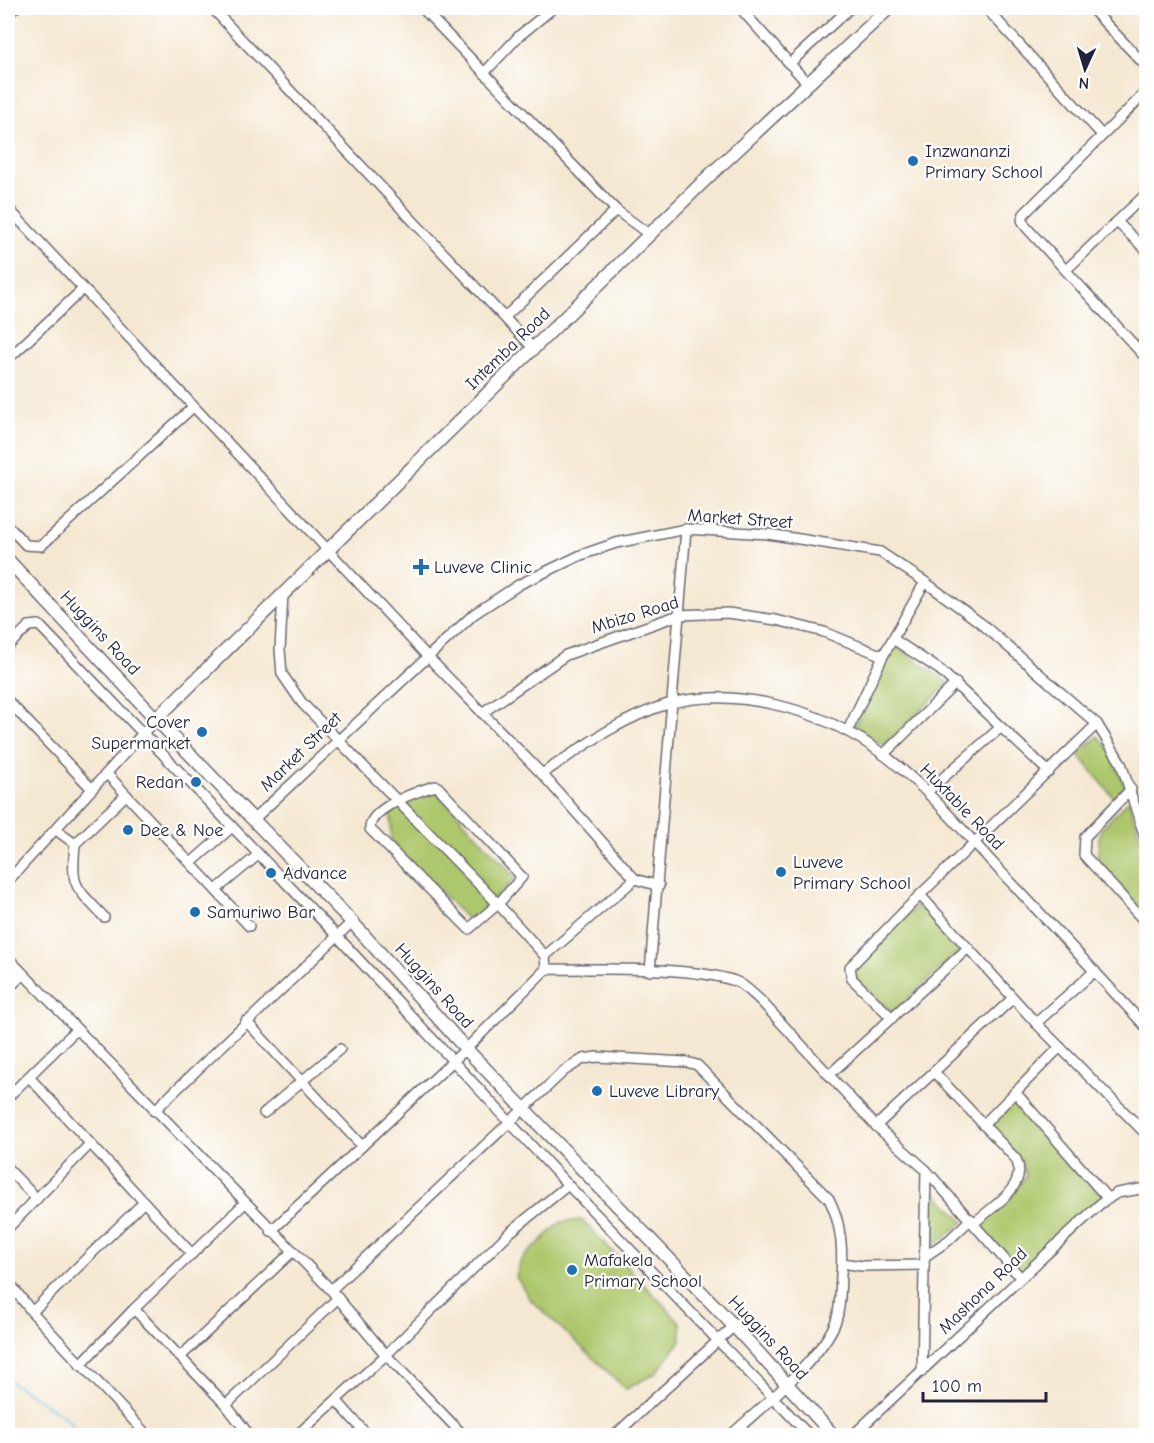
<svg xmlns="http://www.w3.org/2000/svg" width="1154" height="1443" font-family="'Comic Neue',sans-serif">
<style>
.green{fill:#adc76c;stroke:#687454;stroke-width:1.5}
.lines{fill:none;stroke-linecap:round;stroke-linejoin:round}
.stream{stroke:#6ac3e8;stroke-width:2}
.minor-casing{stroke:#6c6770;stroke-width:12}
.tertiary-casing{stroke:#6c6770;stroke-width:15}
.minor{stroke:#fff;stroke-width:9}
.tertiary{stroke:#fff;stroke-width:12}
.poi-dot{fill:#1f6fb2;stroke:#fff;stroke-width:2}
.labels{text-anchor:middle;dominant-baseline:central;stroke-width:4.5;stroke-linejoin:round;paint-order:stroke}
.poi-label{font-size:18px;fill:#22223b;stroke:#fff;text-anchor:start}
.street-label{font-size:18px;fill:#22223b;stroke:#fff}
</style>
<rect width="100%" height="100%" fill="#fff"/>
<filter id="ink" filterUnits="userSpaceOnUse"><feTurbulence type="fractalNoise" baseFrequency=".0167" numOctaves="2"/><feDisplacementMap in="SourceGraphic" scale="12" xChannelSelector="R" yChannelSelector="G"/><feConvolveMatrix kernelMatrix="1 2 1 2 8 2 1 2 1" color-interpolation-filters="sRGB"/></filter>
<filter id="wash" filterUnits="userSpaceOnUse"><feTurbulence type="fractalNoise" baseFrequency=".008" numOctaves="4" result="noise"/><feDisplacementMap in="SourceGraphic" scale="24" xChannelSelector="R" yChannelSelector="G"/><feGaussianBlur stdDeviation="1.35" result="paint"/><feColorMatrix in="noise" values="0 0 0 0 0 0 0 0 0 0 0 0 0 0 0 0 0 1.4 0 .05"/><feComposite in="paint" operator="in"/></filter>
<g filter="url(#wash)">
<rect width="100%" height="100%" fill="#f5e8d2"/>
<g class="green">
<polygon points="895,645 949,683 884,745 854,726"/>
<polygon points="1098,736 1110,750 1125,787 1115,799 1078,754"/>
<polygon points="437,792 516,878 471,923 391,842 391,809"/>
<polygon points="1129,800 1146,856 1146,916 1097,862 1100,830"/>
<polygon points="920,903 962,948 893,1013 854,977 854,966"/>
<polygon points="1013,1099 1097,1189 1102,1198 1021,1273 979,1224 1013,1193 1026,1176 1021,1160 987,1125"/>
<polygon points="930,1187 964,1222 927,1252"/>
<polygon points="582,1220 681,1323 681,1341 656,1373 626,1389 530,1299 516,1277 521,1260 561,1222"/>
</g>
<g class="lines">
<polyline class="stream" points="8,1380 65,1417 82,1436"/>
</g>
</g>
<g filter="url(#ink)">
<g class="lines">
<g class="minor-casing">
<g id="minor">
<polyline points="212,8 534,349"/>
<polyline points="422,8 616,210 650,235"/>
<polyline points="740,8 808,84"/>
<polyline points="986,8 1102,135"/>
<polyline points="1091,8 1146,66"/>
<polyline points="8,14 15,8"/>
<polyline points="789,64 850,8"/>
<polyline points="484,73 519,36 553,8"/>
<polyline points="1146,92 1024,214 1022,220 1026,227 1146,358"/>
<polyline points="8,208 427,656 542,774 635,879 659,886"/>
<polyline points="1117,222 1146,250"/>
<polyline points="1067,269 1146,194"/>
<polyline points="505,317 616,210"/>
<polyline points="8,359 82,290"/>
<polyline points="8,526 26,545 41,546 193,407"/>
<polyline points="283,593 280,650 282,674 302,703 498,904 545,956 546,969"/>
<polyline points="893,639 940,670 1049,772"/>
<polyline points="8,646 29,626 39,625 337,936 568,1185 810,1436"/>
<polyline points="8,701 92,789"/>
<polyline points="482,713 566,655 679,615 728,613 776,620 824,632 883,656"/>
<polyline points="848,730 883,656 925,582"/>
<polyline points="884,754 956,683"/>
<polyline points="107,774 249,926"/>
<path d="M 542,774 C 582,747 621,718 668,704 C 701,695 739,697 772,704 C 881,727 932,798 1004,875 C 1052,925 1099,976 1146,1027"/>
<path d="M 437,786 L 522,877 L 498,904 L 469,929 L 370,829 C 368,809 420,789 437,786 Z"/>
<polyline points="1131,789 1085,837 1084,855 1146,923"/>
<polyline points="928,791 1000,728"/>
<polyline points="254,819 474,614 520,584 581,555 616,543 686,529 768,534 880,552 925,582 982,624 1097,724 1121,763 1146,841"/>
<path d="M 56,830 L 75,844 C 71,888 74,885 104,917"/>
<polyline points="75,844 126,795"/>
<polyline points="191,863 232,827"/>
<polyline points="8,881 156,719"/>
<polyline points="216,890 258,855"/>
<polyline points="920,895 1036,1023 1146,1134"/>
<polyline points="545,956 635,879"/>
<polyline points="8,958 331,1290 386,1355 464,1436"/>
<polyline points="650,971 686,529"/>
<polyline points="8,989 22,975"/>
<polyline points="892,1018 852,979 850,967 920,895 1097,724"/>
<polyline points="246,1021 362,1146"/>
<polyline points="1036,1023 1095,971"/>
<path d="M 934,1072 L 1016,1159 C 1029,1186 992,1207 974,1223"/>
<polyline points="829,1075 968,948"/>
<polyline points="29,1077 192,1254"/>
<polyline points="1015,1092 1108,1199"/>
<polyline points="8,1097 76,1030"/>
<polyline points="154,1111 352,922"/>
<polyline points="264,1113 340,1049"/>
<polyline points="983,1125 1060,1047"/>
<polyline points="876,1126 1013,998"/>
<polyline points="8,1169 37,1199"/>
<polyline points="8,1228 90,1144"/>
<path d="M 271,1231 L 466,1049 L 546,969 C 598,970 686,965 735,981 C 745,985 753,994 761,1001 L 876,1126 L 926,1170 L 1020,1277"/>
<polyline points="924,1257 949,1240 971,1219"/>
<polyline points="842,1263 862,1266 924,1265"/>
<polyline points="8,1281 32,1312 148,1436"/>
<path d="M 331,1290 L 564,1071 L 583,1059 L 597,1057 L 686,1062 L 697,1065 L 829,1199 C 841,1222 843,1250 841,1275 C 840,1290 841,1307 836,1321 C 821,1360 761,1407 730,1436"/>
<polyline points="134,1309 226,1405 250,1436"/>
<polyline points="32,1312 144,1202"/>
<polyline points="180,1357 292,1252"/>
<polyline points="80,1365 134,1309 245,1203"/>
<polyline points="922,1372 926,1170"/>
<polyline points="337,1401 368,1436"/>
<polyline points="226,1405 338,1298"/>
<polyline points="296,1436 386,1355 509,1233 568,1185"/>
<polyline points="614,1436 734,1326"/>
<polyline points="852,1436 1100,1204 1117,1193 1146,1188"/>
</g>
</g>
<g class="tertiary-casing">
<g id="tertiary">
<polyline points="8,560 156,719 352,922 466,1049 734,1326 834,1436"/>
<polyline points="156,719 708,177 889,8"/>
</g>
</g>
<use href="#minor" class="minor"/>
<use href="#tertiary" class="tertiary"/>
</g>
</g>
<g class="poi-dot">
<circle cx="913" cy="161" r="6"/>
<path d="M418 558h6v6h6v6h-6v6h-6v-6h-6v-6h6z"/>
<circle cx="202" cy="732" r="6"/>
<circle cx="196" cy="782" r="6"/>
<circle cx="128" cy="830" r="6"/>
<circle cx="781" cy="872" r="6"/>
<circle cx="271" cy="873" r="6"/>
<circle cx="195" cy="912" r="6"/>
<circle cx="597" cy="1091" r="6"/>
<circle cx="572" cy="1270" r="6"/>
</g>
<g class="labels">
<g class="poi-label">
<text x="925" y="151">Inzwananzi<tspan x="925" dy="21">Primary School</tspan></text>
<text x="434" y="567">Luveve Clinic</text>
<text x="190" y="722" text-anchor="end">Cover<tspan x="190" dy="21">Supermarket</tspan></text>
<text x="184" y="782" text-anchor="end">Redan</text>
<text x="140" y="830">Dee &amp; Noe</text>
<text x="793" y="862">Luveve<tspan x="793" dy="21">Primary School</tspan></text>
<text x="283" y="873">Advance</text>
<text x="207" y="912">Samuriwo Bar</text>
<text x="609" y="1091">Luveve Library</text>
<text x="584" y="1260">Mafakela<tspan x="584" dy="21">Primary School</tspan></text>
</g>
<g class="street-label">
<text transform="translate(508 349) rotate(-44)">Intemba Road</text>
<text transform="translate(740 519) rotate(4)">Market Street</text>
<text transform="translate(635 615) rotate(-17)">Mbizo Road</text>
<text transform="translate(100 633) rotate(47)">Huggins Road</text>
<text transform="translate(301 752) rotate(-44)">Market Street</text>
<text transform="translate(962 807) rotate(46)">Huxtable Road</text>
<text transform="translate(434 986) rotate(48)">Huggins Road</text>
<text transform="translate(983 1291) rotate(-44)">Mashona Road</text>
<text transform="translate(768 1338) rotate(47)">Huggins Road</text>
</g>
</g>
<rect width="1154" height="1443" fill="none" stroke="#fff" stroke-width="30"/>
<g transform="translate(1085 69) rotate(184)" stroke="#ffffff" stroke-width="4.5" paint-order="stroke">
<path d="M0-4.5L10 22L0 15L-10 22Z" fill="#22223b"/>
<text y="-9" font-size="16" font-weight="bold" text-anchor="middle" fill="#22223b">N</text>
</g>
<path d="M923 1392v9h123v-9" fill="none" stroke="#22223b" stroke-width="3"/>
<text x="932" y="1392" font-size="18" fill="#22223b" stroke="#ffffff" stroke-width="4.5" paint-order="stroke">100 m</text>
</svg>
